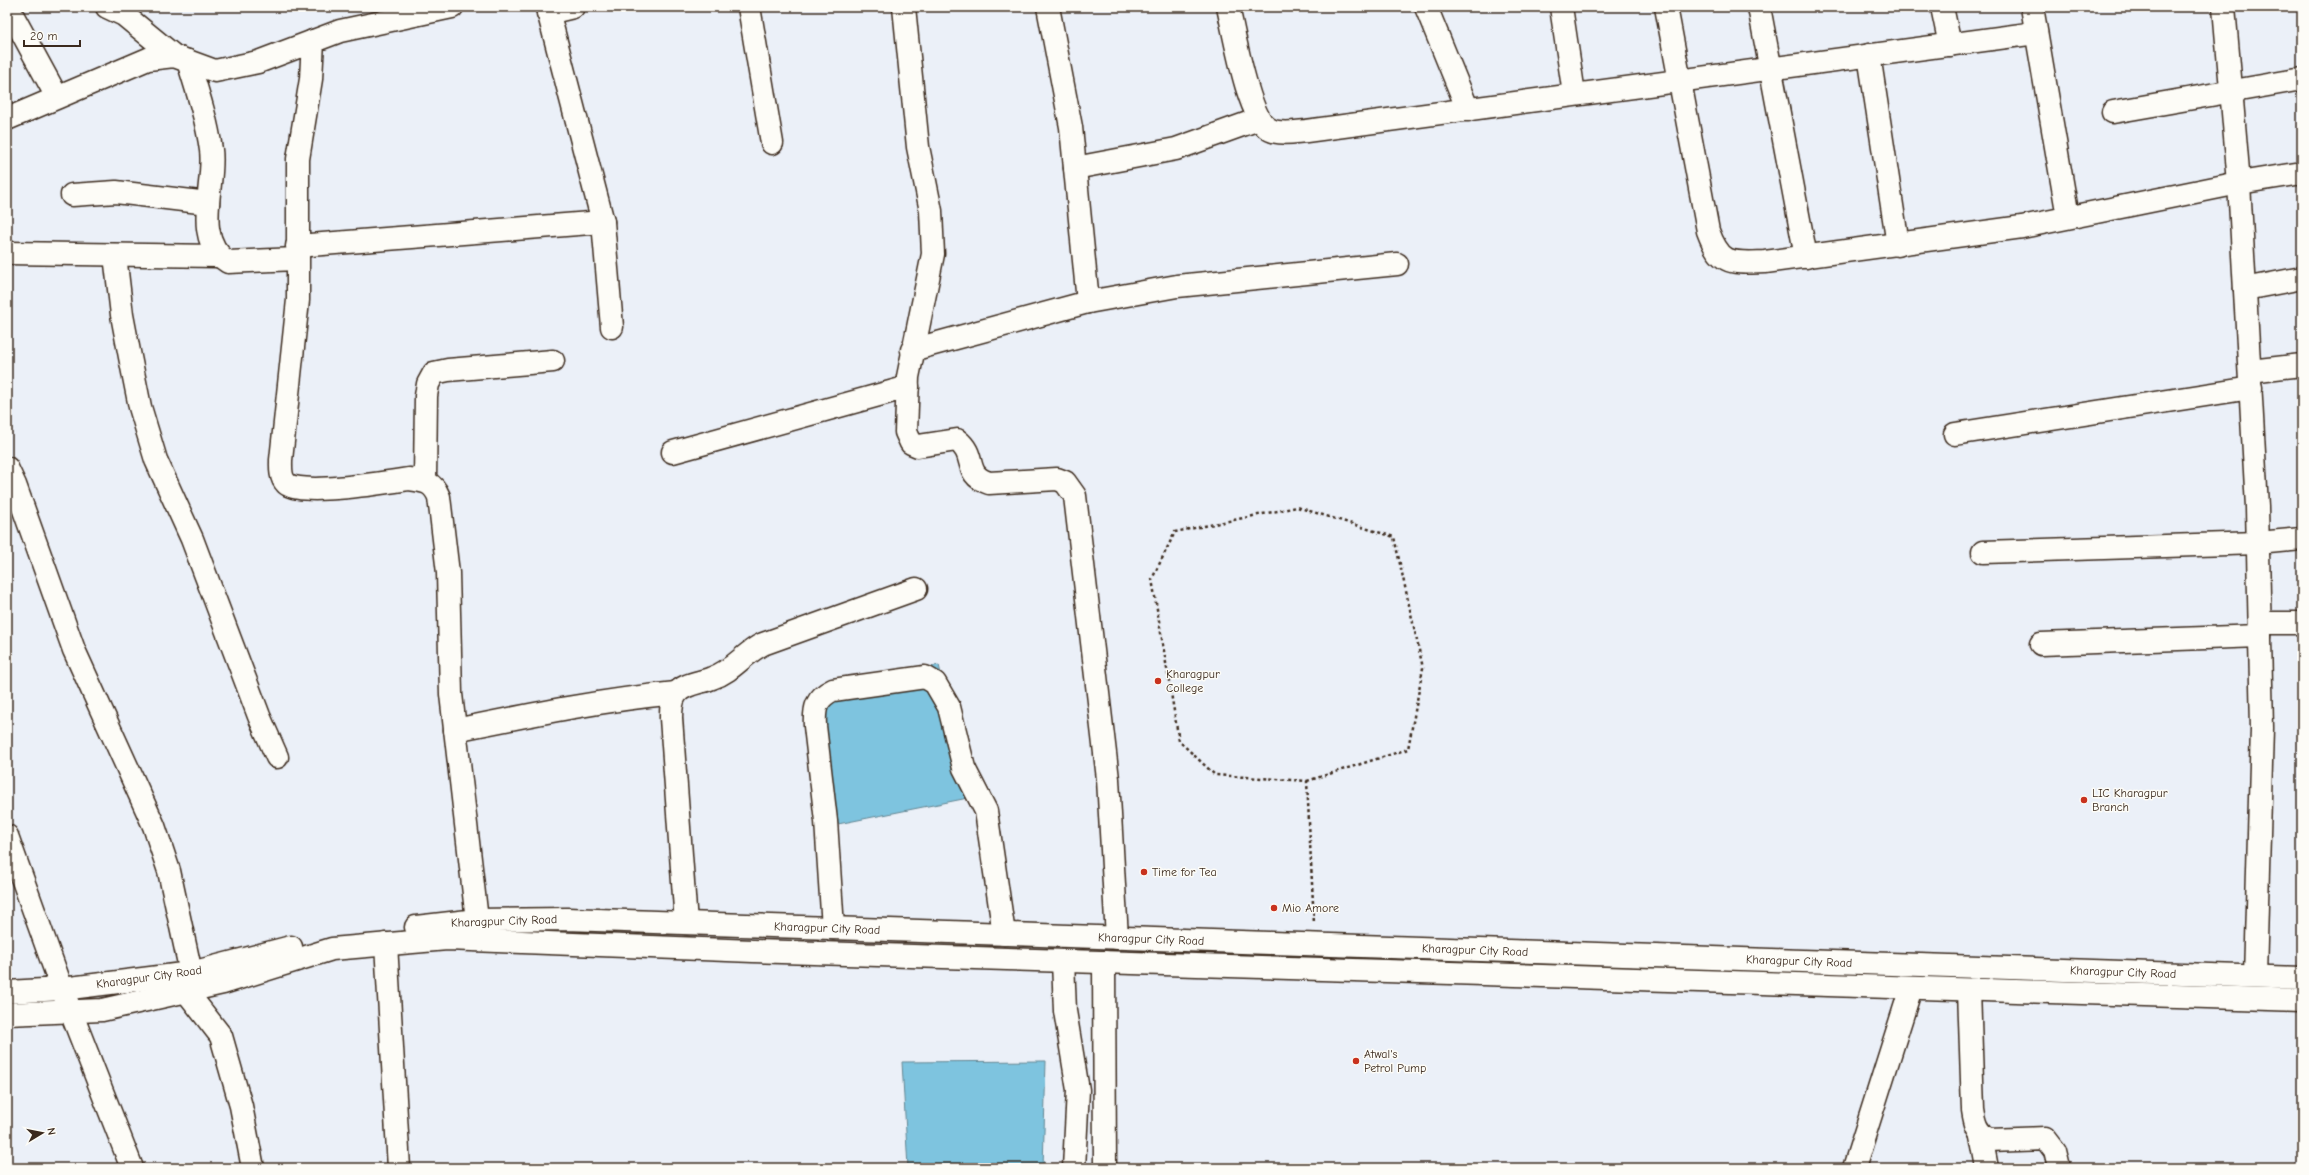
<svg xmlns="http://www.w3.org/2000/svg" width="2309" height="1175" font-family="'Comic Neue',sans-serif">
<style>
.water{fill:#7ec4df;stroke:#638692}
.lines{fill:none;stroke-linecap:round;stroke-linejoin:round}
.minor-casing{stroke:#3b2a1e;stroke-width:25}
.major-casing{stroke:#3b2a1e;stroke-width:25}
.path{stroke:#3b2a1e;stroke-width:2.5;stroke-dasharray:3 3;stroke-linecap:butt}
.minor{stroke:#fdfcf7;stroke-width:22}
.major{stroke:#fdfcf7;stroke-width:22}
.poi-dot{fill:#c8321e;stroke:#fdfcf7;stroke-width:1.5}
.labels{text-anchor:middle;dominant-baseline:central;stroke-width:3;stroke-linejoin:round;paint-order:stroke}
.poi-label{font-size:12px;fill:#3b2a1e;stroke:#fdfcf7;text-anchor:start}
.street-label{font-size:12px;fill:#3b2a1e;stroke:#fdfcf7}
</style>
<rect width="100%" height="100%" fill="#ebf0f8"/>
<filter id="ink" filterUnits="userSpaceOnUse"><feTurbulence type="fractalNoise" baseFrequency=".025" numOctaves="2"/><feDisplacementMap in="SourceGraphic" scale="8" xChannelSelector="R" yChannelSelector="G"/><feConvolveMatrix kernelMatrix="1 2 1 2 8 2 1 2 1" color-interpolation-filters="sRGB"/></filter>
<g filter="url(#ink)">
<g class="water">
<polygon points="939,665 968,798 833,825 812,691"/>
<polygon points="1046,1061 1043,1168 908,1168 902,1062"/>
</g>
<g class="lines">
<g class="minor-casing">
<g id="minor">
<polyline points="8,7 57,97"/>
<polyline points="107,7 124,15 174,56"/>
<polyline points="547,7 603,222 612,327"/>
<polyline points="749,7 772,143"/>
<path d="M 904,7 L 918,147 L 931,211 L 933,254 L 908,377 L 906,432 L 911,443 L 918,446 L 957,440 C 978,456 962,474 989,483 L 1057,479 L 1065,482 L 1075,496 L 1108,779 L 1117,938"/>
<polyline points="1048,7 1071,127 1088,302"/>
<path d="M 1228,7 C 1234,32 1248,118 1269,129 C 1278,135 1295,132 1306,131 L 2036,33"/>
<polyline points="1426,7 1468,110"/>
<polyline points="1561,7 1574,94"/>
<path d="M 1666,7 L 1708,231 C 1721,266 1731,263 1765,262 L 2022,227 L 2239,183 L 2302,173"/>
<polyline points="1759,7 1806,257"/>
<polyline points="1942,7 1950,45"/>
<polyline points="2032,7 2068,217"/>
<polyline points="2224,7 2239,183 2257,507 2262,728 2255,976"/>
<polyline points="548,13 573,7"/>
<path d="M 313,41 L 311,79 L 298,159 L 298,300 L 281,460 C 281,467 280,477 286,483 C 298,497 389,482 409,479 C 425,481 433,482 439,497 L 448,573 L 451,694 L 477,920"/>
<polyline points="1869,55 1898,245"/>
<path d="M 188,61 C 197,90 207,120 211,150 C 216,184 191,239 228,262 L 297,259"/>
<polyline points="2113,112 2302,79"/>
<polyline points="7,119 148,59 174,56 215,71 258,62 340,31 452,7"/>
<polyline points="1075,168 1176,149 1259,119"/>
<polyline points="72,195 116,192 208,203"/>
<polyline points="297,246 603,222"/>
<polyline points="7,253 218,256"/>
<polyline points="115,255 122,315 130,357 140,407 156,460 192,539 259,716 277,757"/>
<polyline points="2245,289 2302,278"/>
<polyline points="912,350 1088,302 1177,286 1397,264"/>
<polyline points="2250,371 2302,365"/>
<polyline points="1955,434 2251,388"/>
<polyline points="673,452 908,387"/>
<polyline points="7,468 15,485 74,650 154,826 169,871 191,973"/>
<polyline points="425,481 426,396 428,384 434,373 448,370 553,361"/>
<polyline points="1983,552 2258,543 2302,539"/>
<polyline points="2260,623 2302,623"/>
<polyline points="2041,644 2260,636"/>
<path d="M 455,730 C 529,715 601,700 676,693"/>
<polyline points="7,836 62,989 132,1168"/>
<path d="M 686,923 L 671,718 C 671,710 671,701 676,694 C 684,683 701,683 712,678 C 733,671 744,653 763,644 L 916,589"/>
<path d="M 833,928 L 826,821 L 815,726 C 814,708 816,698 833,690 L 925,677 L 935,683 L 949,707 L 964,768 L 986,811 L 1004,934"/>
<polyline points="386,944 399,1168"/>
<polyline points="1063,961 1065,1011 1078,1090 1074,1168"/>
<polyline points="1104,962 1105,1168"/>
<path d="M 1969,990 L 1973,1110 C 1975,1123 1977,1133 1989,1140 L 2045,1138 L 2055,1151 L 2059,1168"/>
<polyline points="186,991 221,1036 241,1106 253,1168"/>
<polyline points="1981,1136 1987,1168"/>
<polyline points="1854,1168 1911,988"/>
</g>
</g>
<g class="major-casing">
<g id="major">
<polyline points="416,927 477,920 567,919 2302,978"/>
<polyline points="7,992 62,989 191,973 291,947"/>
<polyline points="7,1014 102,1010 223,983 332,949 447,939 753,951 2302,1000"/>
</g>
</g>
<polyline class="path" points="1307,781 1408,749 1423,668 1394,537 1297,507 1175,532 1152,579 1179,741 1215,775 1307,781 1314,924"/>
<use href="#minor" class="minor"/>
<use href="#major" class="major"/>
</g>
</g>
<g class="poi-dot">
<circle cx="1158" cy="681" r="4"/>
<circle cx="2084" cy="800" r="4"/>
<circle cx="1144" cy="872" r="4"/>
<circle cx="1274" cy="908" r="4"/>
<circle cx="1356" cy="1061" r="4"/>
</g>
<g class="labels">
<g class="poi-label">
<text x="1166" y="674">Kharagpur<tspan x="1166" dy="14">College</tspan></text>
<text x="2092" y="793">LIC Kharagpur<tspan x="2092" dy="14">Branch</tspan></text>
<text x="1152" y="872">Time for Tea</text>
<text x="1282" y="908">Mio Amore</text>
<text x="1364" y="1054">Atwal's<tspan x="1364" dy="14">Petrol Pump</tspan></text>
</g>
<g class="street-label">
<text transform="translate(504 921) rotate(-2)">Kharagpur City Road</text>
<text transform="translate(827 928) rotate(2)">Kharagpur City Road</text>
<text transform="translate(1151 939) rotate(2)">Kharagpur City Road</text>
<text transform="translate(1475 950) rotate(2)">Kharagpur City Road</text>
<text transform="translate(1799 961) rotate(2)">Kharagpur City Road</text>
<text transform="translate(2123 972) rotate(2)">Kharagpur City Road</text>
<text transform="translate(149 977) rotate(-8)">Kharagpur City Road</text>
</g>
</g>
<rect width="2309" height="1175" fill="none" stroke="#fdfcf7" stroke-width="24"/>
<rect x="12" y="12" width="2285" height="1151" fill="none" stroke="#3b2a1e" stroke-width="1.5" filter="url(#ink)"/>
<g transform="translate(42 1133) rotate(80)" stroke="#fdfcf7" stroke-width="3" paint-order="stroke">
<path d="M0-3L7 15L0 10L-7 15Z" fill="#3b2a1e"/>
<text y="-6" font-size="11" font-weight="bold" text-anchor="middle" fill="#3b2a1e">N</text>
</g>
<path d="M24 40v6h56v-6" fill="none" stroke="#3b2a1e" stroke-width="2"/>
<text x="30" y="40" font-size="12" fill="#3b2a1e" stroke="#fdfcf7" stroke-width="3" paint-order="stroke">20 m</text>
</svg>
